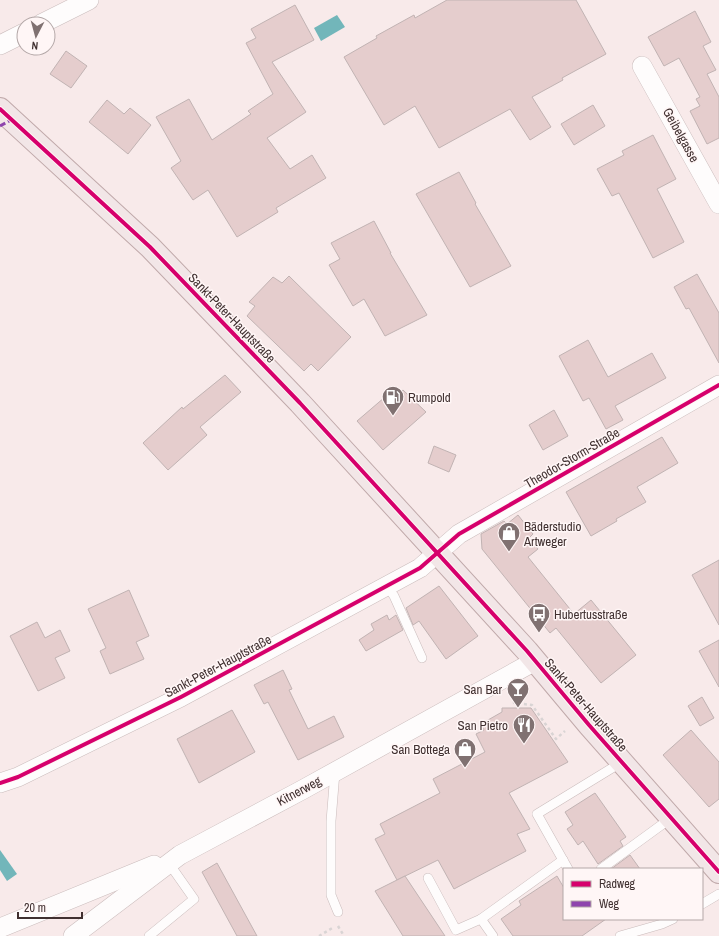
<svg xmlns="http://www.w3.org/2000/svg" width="719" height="936" font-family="'Archivo Narrow',sans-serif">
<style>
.water{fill:#72b6ba}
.building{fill:#e5cdcd;stroke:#c1b3b3}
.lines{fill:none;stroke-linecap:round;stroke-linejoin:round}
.service-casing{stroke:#cabcbc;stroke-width:10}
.minor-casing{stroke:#cabcbc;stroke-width:20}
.primary-casing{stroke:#c0a9aa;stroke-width:24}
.path{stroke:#d9d4d4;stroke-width:2.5;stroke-dasharray:3 3;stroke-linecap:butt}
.service{stroke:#fefcfc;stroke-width:9}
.minor{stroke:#fefcfc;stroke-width:19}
.primary{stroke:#f2e6e7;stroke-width:22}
.quiet{stroke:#8e44ad;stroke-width:3;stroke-dasharray:6 3;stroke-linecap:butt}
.cycleway-casing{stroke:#fff6f6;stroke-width:6}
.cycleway{stroke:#d6006c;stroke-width:4}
.labels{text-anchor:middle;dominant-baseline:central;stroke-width:3;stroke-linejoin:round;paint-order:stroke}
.street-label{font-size:13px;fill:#403030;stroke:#fff6f6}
.poi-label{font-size:13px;fill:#403030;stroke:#fff6f6;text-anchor:start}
</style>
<rect width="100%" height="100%" fill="#f8eaea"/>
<g class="water">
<polygon points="337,15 345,27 321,41 314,28"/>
<polygon points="0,850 17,874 7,881 0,870"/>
</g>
<g class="building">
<polygon points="447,0 576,0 606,54 562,78 563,80 532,97 551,127 530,140 510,109 439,148 415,106 384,125 344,57 377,38 376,36 414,15 415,18"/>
<polygon points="295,5 314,40 272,62 306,112 267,138 290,169 312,155 326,178 276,208 278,212 237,237 208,190 193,200 171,168 181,161 156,117 189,99 212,140 251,114 248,111 273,94 246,43 256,38 251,29"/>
<polygon points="695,11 711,42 703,46 716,70 707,74 719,97 719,138 707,144 690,111 700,106 696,99 700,97 679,58 664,66 648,37"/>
<polygon points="66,51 87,66 71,88 50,74"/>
<polygon points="107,100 124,114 130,108 151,125 128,154 89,122"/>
<polygon points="593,105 605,126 574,145 561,124"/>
<polygon points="653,135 676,179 657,189 684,242 653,258 619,193 612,196 597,169 624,155 622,151"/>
<polygon points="459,172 476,203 475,204 511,266 470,287 416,194"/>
<polygon points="374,221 391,253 390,253 427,315 385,336 364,299 353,306 329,265 340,259 331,243"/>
<polygon points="697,274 719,313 719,363 689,308 686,309 674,287"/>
<polygon points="289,276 351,337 318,371 311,364 304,371 247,316 255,306 249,302 273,277 282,283"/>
<polygon points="588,340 608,377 652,353 666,378 615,406 623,420 606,429 589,398 583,401 559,356"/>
<polygon points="225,375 241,392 200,427 207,435 168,470 143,443 182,407 183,409"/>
<polygon points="403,390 426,412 383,450 357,421 392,391 397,395"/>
<polygon points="554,410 568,436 543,450 529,425"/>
<polygon points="662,437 678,463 637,487 646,502 616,519 617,521 591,536 566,492"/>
<polygon points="434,446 456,455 449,472 428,463"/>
<polygon points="518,515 533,534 529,538 538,549 528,557 574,614 591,600 636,655 601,683 556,628 550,633 482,549 481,534 504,521 507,524"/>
<polygon points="719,560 719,625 692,575"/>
<polygon points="439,586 478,636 446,659 419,621 413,625 406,608"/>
<polygon points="129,590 149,636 136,642 144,659 110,674 100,651 106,648 88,609"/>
<polygon points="387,615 389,620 396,615 403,630 366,651 359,640 374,630 371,624"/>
<polygon points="37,622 45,638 60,630 70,651 55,658 65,678 38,691 10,636"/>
<polygon points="719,640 719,687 699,651"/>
<polygon points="283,670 292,689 289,690 308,729 334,716 344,737 298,760 268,702 264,704 254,685"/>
<polygon points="702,697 714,718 700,726 688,706"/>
<polygon points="502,708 531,708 568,762 509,793 530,829 517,834 526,851 454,889 438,860 397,880 375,839 385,834 380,824 440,793 433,779 485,752 476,734 484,730 481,724 502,712"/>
<polygon points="232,710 255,752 199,783 177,739"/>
<polygon points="691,730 719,762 719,799 709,807 663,755"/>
<polygon points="595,793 626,837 620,841 623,846 598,864 583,841 578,845 567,829 573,825 565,812"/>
<polygon points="630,855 640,869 611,869"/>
<polygon points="217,863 257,936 237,936 202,872"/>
<polygon points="405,876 445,936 403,936 375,891"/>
<polygon points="557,876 564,888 564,919 606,919 582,936 513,936 501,919 521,905 519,901"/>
</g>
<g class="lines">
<g class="service-casing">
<g id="service">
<polyline points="387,586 394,596 422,658"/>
<polyline points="335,772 331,821 331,895 338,912"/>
<polyline points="568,869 537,814 622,762"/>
<polyline points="601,869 671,818"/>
<polyline points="428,878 456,930 481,919 493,936"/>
<polyline points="702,904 719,894"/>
<polyline points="481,919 563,860"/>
<polyline points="149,936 194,899 168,862"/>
<polyline points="620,936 662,924 673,919"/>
</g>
</g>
<g class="minor-casing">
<g id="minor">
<polyline points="41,24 89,0"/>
<polyline points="0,45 24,33"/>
<polyline points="642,66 719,204"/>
<polyline points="0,783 18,777 181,697 420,568 459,534 719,385"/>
<polyline points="0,928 154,865"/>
<polyline points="73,936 180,855 302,790 535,661"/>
</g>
</g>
<g class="primary-casing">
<polyline id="primary" points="0,109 150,247 300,403 527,651 589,725 719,872"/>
</g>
<g class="path">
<polyline points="514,695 514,703 532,705 556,739 565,731"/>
<polyline points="338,926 344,936"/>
<polyline points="319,936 334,927"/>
</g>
<use href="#service" class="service"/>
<use href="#minor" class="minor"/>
<use href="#primary" class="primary"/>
<polyline class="quiet" points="0,126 11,120"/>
<g class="cycleway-casing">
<g id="cycleway">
<polyline points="0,109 150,247 300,403 527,651 589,725 719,872"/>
<polyline points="0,783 18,777 181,697 420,568 459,534 719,385"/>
</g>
</g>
<use href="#cycleway" class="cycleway"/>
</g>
<defs>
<g id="fuel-pin" transform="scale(1.15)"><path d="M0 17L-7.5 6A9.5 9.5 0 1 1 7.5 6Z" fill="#807171" stroke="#fff6f6"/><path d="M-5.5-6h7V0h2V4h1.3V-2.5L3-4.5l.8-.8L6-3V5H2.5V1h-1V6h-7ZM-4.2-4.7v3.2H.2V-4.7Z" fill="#fff"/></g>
<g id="shop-pin" transform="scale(1.15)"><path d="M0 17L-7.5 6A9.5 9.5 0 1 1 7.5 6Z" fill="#807171" stroke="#fff6f6"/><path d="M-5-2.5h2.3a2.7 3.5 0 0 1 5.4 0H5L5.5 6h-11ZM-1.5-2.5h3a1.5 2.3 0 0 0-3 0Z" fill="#fff"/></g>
<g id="bus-pin" transform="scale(1.15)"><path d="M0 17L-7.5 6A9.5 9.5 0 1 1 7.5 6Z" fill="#807171" stroke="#fff6f6"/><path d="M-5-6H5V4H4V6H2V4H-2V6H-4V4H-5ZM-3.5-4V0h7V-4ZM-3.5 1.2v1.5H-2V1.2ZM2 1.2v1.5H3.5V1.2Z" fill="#fff"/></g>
<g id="bar-pin" transform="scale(1.15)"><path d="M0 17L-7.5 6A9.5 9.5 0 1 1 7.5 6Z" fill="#807171" stroke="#fff6f6"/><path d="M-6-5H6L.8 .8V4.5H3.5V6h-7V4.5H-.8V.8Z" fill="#fff"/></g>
<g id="restaurant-pin" transform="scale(1.15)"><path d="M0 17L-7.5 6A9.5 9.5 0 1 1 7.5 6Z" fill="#807171" stroke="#fff6f6"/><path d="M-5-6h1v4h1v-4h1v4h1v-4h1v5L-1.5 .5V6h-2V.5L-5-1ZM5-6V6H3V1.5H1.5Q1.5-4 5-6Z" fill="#fff"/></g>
</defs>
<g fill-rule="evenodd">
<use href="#fuel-pin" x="393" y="397"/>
<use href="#shop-pin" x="509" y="533"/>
<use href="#bus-pin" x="539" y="614"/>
<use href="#bar-pin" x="518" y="689"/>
<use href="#restaurant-pin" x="524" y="725"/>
<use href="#shop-pin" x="465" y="749"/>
</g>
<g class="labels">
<g class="street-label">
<text transform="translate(681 135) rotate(61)">Geibelgasse</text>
<text transform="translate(232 318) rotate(46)">Sankt-Peter-Hauptstraße</text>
<text transform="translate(572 458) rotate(-30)">Theodor-Storm-Straße</text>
<text transform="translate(218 666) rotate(-28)">Sankt-Peter-Hauptstraße</text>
<text transform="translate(586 705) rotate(49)">Sankt-Peter-Hauptstraße</text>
<text transform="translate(299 791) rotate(-28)">Kitnerweg</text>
</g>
<g class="poi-label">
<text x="408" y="397">Rumpold</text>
<text x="524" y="526">Bäderstudio<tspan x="524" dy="15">Artweger</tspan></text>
<text x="554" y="614">Hubertusstraße</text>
<text x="502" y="689" text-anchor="end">San Bar</text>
<text x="508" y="725" text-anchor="end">San Pietro</text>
<text x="450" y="749" text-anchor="end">San Bottega</text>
</g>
</g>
<rect x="563" y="868" width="140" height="52" fill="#fff6f6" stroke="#b3a7a7"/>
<rect x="571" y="881" width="20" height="6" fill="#d6006c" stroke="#b3a7a7"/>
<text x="599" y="888" font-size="12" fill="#403030">Radweg</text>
<rect x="571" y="901" width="20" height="6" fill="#8e44ad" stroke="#b3a7a7"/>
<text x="599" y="908" font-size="12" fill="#403030">Weg</text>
<g transform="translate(36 36) rotate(186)"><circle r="19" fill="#fff6f6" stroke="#b3a7a7"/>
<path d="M0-3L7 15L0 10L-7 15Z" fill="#807171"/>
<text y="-6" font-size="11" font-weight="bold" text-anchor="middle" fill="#403030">N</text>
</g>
<path d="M18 912v6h64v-6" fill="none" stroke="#403030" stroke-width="2"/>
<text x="24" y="912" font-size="12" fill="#403030" stroke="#fff6f6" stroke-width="3" paint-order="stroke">20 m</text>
</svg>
